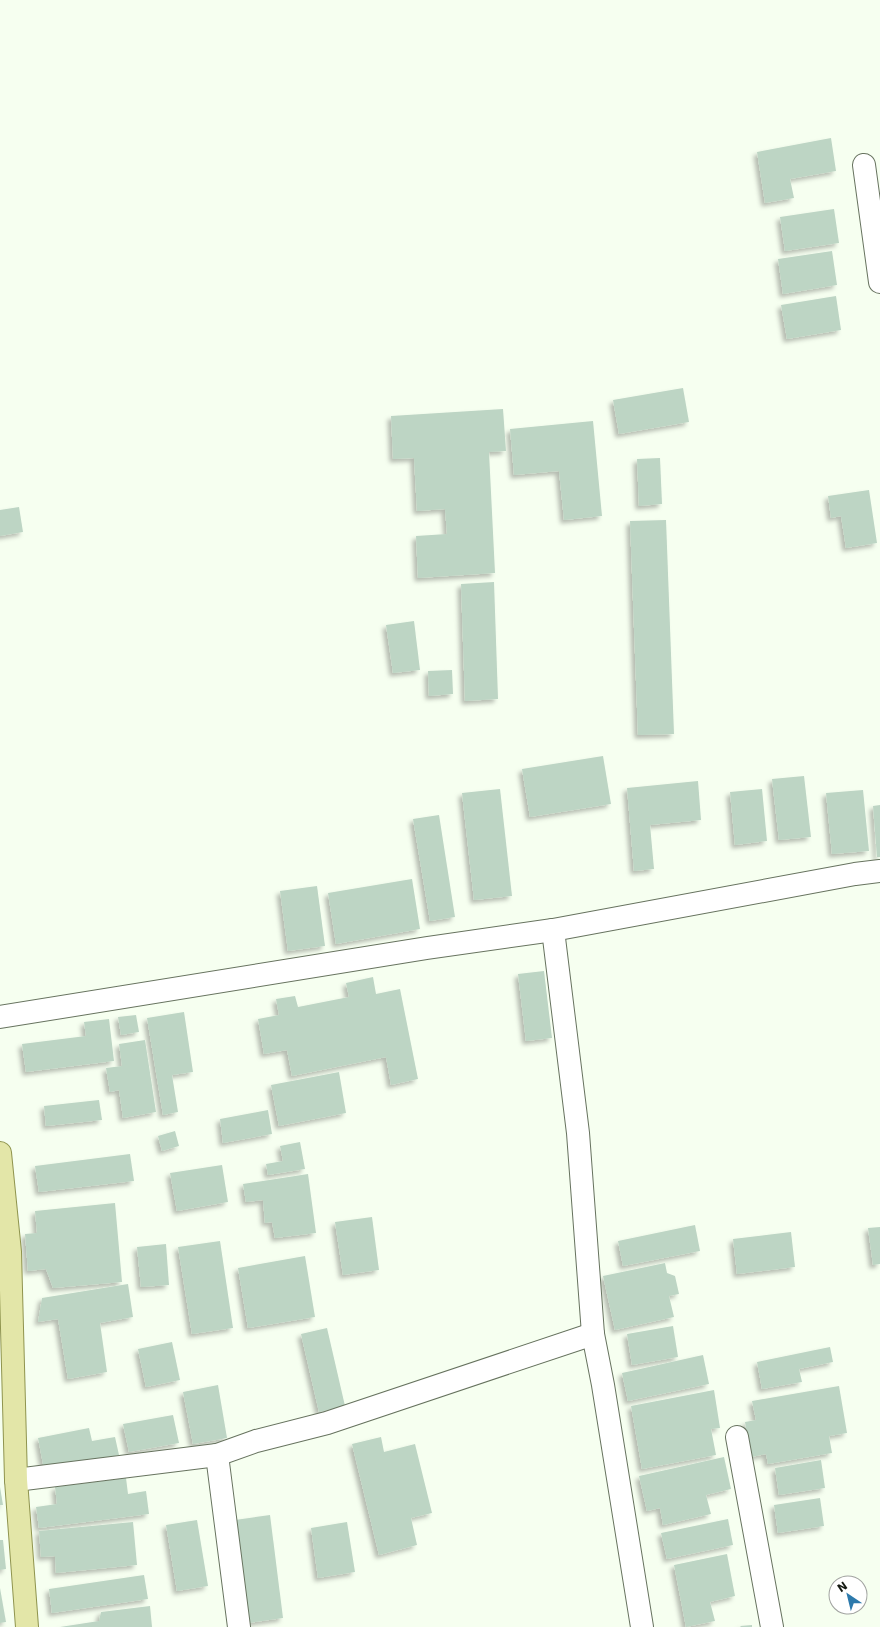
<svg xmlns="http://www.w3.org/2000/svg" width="880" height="1627" font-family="'DejaVu Sans',sans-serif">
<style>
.building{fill:#bdd5c4;filter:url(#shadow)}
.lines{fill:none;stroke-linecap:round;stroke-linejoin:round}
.minor-casing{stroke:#67735f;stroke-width:24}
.major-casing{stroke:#8f944e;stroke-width:24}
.minor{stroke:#fff;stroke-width:22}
.major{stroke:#e3e6a8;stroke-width:22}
</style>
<defs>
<filter id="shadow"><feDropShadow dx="-3.5" dy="3.5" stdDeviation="2" flood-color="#0004"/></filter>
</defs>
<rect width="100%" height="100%" fill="#f6fff0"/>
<g class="building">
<polygon points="831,138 836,171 790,179 794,198 765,203 757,152"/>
<polygon points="834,209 839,243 785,251 780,217"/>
<polygon points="832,251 837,285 783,294 778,259"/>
<polygon points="836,296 841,330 787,339 781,305"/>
<polygon points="683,388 689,422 619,434 613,400"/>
<polygon points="503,409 506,451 489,452 495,573 418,578 416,536 447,534 445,509 417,511 414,458 393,459 391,416"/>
<polygon points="593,421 602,516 564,520 559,471 514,475 510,429"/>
<polygon points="660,458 662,504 639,506 637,459"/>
<polygon points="869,490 877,543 846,548 841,516 831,518 828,496"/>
<polygon points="19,507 23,532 0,536 0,510"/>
<polygon points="666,520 674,734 638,735 630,521"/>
<polygon points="494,582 498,699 465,701 461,584"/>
<polygon points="414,621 420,670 393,673 386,625"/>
<polygon points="452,670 453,694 429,696 428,671"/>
<polygon points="603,756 611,804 530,817 522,769"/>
<polygon points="804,776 811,837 779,840 772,779"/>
<polygon points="698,781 701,820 650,825 654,869 634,871 627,788"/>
<polygon points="500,789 512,896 474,900 462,793"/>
<polygon points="762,789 767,841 735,845 730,792"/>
<polygon points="863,790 869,851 832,854 826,793"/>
<polygon points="880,805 880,857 877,857 873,806"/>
<polygon points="439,815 455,917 430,921 413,819"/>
<polygon points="412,879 420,929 336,944 328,893"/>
<polygon points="317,886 325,946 288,951 280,891"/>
<polygon points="544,971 552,1038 526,1041 518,974"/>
<polygon points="373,977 376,994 400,989 418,1079 391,1085 386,1057 292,1076 287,1050 264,1054 258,1019 279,1015 276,999 295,996 298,1007 349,997 346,983"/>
<polygon points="184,1012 193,1072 172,1075 178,1112 163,1115 147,1018"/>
<polygon points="136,1015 139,1032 121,1035 118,1017"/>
<polygon points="109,1019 114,1061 26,1072 22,1044 86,1036 84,1022"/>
<polygon points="145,1040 156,1112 123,1118 119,1090 110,1092 106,1068 122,1066 119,1044"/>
<polygon points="339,1072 346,1113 279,1126 271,1085"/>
<polygon points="99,1100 102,1120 46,1126 44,1106"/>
<polygon points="268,1110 272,1134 223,1143 220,1119"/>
<polygon points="175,1131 179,1146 162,1151 158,1136"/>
<polygon points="300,1142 305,1169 268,1175 266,1164 283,1161 280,1146"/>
<polygon points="130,1154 134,1181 39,1192 35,1166"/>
<polygon points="222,1165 228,1202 177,1211 170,1173"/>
<polygon points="308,1174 316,1233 275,1238 272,1222 265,1223 263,1200 246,1202 243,1184"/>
<polygon points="115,1203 122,1282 53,1288 46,1269 28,1271 25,1234 37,1233 35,1211"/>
<polygon points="372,1217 379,1270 343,1275 335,1222"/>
<polygon points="695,1225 700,1251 623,1266 618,1241"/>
<polygon points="880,1227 880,1264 873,1265 868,1228"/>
<polygon points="791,1232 795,1267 737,1274 733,1239"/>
<polygon points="220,1241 233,1328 192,1334 178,1247"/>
<polygon points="166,1244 169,1285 141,1287 137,1247"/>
<polygon points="305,1256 315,1317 248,1328 238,1268"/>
<polygon points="665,1263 667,1273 675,1276 679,1294 669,1296 674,1317 615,1330 603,1276"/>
<polygon points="128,1284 133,1317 100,1323 107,1372 68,1379 58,1319 38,1322 42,1298"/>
<polygon points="673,1326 678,1357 632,1365 627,1334"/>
<polygon points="327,1328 345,1406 319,1412 301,1334"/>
<polygon points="172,1342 180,1380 146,1387 138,1349"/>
<polygon points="830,1347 833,1362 799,1369 802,1382 762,1389 757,1362"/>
<polygon points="703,1355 709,1384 628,1401 622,1373"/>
<polygon points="218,1385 227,1438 193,1444 183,1392"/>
<polygon points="839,1386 847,1433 829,1436 832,1453 768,1464 766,1454 751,1457 745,1422 756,1420 752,1401"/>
<polygon points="714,1390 720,1428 711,1429 716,1455 642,1469 631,1406"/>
<polygon points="173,1415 179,1443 129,1452 123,1424"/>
<polygon points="89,1428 92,1441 115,1437 119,1455 44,1469 38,1438"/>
<polygon points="381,1437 384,1452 415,1444 432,1513 411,1518 417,1545 379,1555 352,1444"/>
<polygon points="724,1457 731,1489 706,1495 711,1514 663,1525 660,1508 647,1511 639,1476"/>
<polygon points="821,1460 825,1488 779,1495 775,1468"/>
<polygon points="126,1478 128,1494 146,1491 149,1514 39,1528 36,1507 57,1504 55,1487"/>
<polygon points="0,1487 3,1505 0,1505"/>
<polygon points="820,1498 824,1526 778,1533 774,1505"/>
<polygon points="270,1515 283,1618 249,1623 235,1520"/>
<polygon points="728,1519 733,1545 667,1559 661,1533"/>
<polygon points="197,1520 208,1586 177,1591 166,1525"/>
<polygon points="133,1522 137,1565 56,1573 55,1556 41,1557 39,1531"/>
<polygon points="347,1522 355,1572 318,1578 311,1528"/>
<polygon points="0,1540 3,1540 6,1569 0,1570"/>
<polygon points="727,1554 735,1596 710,1602 715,1621 686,1627 674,1565"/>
<polygon points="144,1575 148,1599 52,1613 49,1589"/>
<polygon points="0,1588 6,1622 0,1623"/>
<polygon points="150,1606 152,1627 60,1627 99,1621 101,1612"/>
<polygon points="752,1625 752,1627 741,1627 740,1626"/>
</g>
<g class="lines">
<g class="minor-casing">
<g id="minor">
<polyline points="864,165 880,282"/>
<polyline points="553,930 578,1133 593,1334 603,1385 642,1627"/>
<polyline points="0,1017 427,948 553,930 855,874 880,871"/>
<polyline points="737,1437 772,1627"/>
<polyline points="217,1455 239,1627"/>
<polyline points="16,1480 217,1455 256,1441 327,1423 593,1334"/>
</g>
</g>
<g class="major-casing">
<polyline id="major" points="0,1153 10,1252 16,1480 27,1627"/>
</g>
<use href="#minor" class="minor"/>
<use href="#major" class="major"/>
</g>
<g transform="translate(848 1595) rotate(325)"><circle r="19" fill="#ffffff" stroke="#a1a3a0"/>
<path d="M0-3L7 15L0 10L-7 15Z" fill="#2d7aac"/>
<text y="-6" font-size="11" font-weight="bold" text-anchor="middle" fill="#151a12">N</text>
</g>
</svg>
